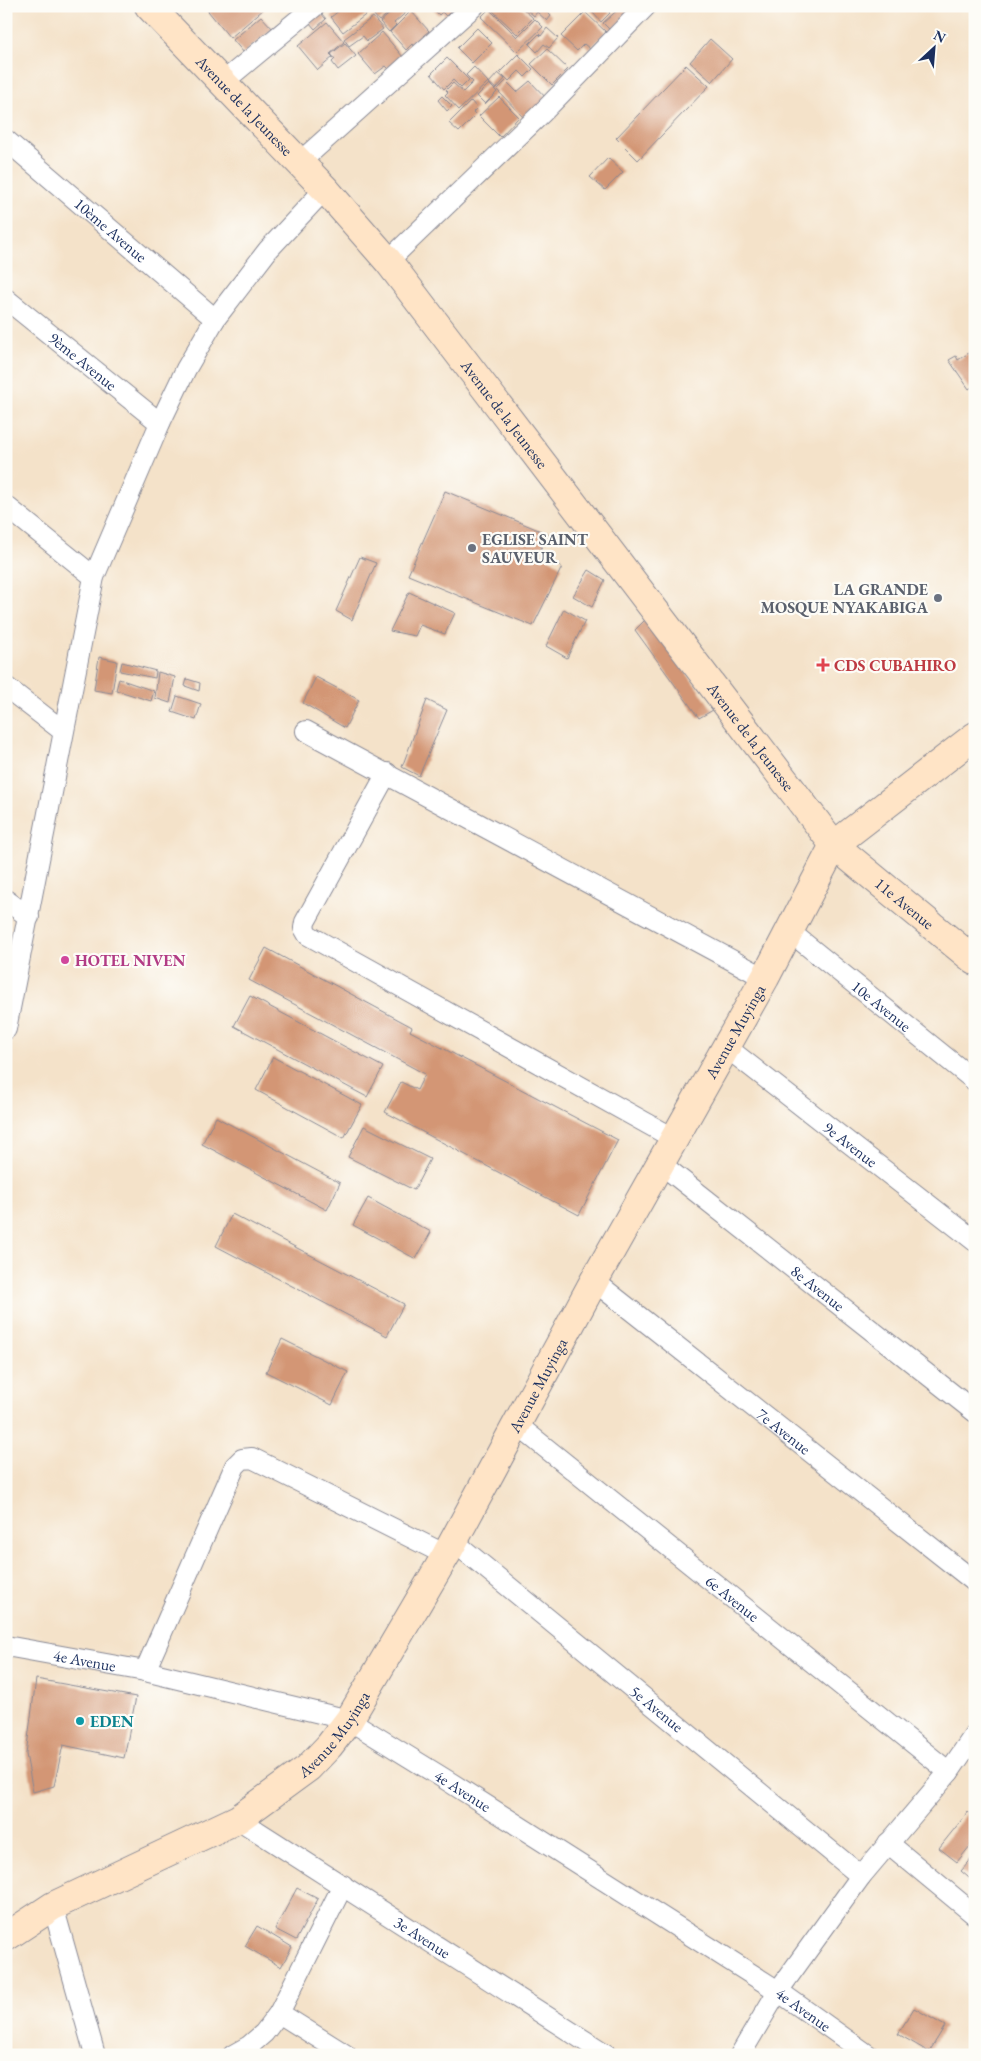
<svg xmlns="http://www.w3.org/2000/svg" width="981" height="2061" font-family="'EB Garamond',serif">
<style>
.building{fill:#d39675}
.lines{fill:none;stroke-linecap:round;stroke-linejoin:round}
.street-casing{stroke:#888894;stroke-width:22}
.secondary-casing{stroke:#888894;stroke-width:30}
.street{stroke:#fff;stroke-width:20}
.secondary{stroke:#ffe4c6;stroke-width:28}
.worship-dot{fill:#6b7280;stroke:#fdfcf7;stroke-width:2}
.health-dot{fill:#e0444e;stroke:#fdfcf7;stroke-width:2}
.hotel-dot{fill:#d1479c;stroke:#fdfcf7;stroke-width:2}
.culture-dot{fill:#0f9aa8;stroke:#fdfcf7;stroke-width:2}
.labels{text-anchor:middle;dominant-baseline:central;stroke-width:4.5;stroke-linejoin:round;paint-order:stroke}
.street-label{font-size:16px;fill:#1b2f5e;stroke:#fdfcf7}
.worship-label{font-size:16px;font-weight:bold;fill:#5b616d;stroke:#fdfcf7;text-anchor:start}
.health-label{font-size:16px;font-weight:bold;fill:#be3a42;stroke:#fdfcf7;text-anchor:start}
.hotel-label{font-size:16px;font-weight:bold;fill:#b23c85;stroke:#fdfcf7;text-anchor:start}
.culture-label{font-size:16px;font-weight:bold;fill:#0d838f;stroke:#fdfcf7;text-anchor:start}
</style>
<rect width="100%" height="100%" fill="#fdfcf7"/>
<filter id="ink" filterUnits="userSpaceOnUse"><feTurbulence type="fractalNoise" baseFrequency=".02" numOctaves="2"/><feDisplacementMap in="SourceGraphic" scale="10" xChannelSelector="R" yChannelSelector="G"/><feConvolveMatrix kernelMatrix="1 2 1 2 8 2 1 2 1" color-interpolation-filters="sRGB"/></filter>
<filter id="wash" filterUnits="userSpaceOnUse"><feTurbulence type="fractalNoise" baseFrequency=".0096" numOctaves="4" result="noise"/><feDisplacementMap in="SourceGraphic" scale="20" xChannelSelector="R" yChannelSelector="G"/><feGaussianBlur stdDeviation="1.12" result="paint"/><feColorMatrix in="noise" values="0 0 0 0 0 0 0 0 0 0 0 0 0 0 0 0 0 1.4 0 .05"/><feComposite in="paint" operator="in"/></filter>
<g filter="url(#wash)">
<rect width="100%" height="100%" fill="#f4e2c9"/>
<g id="blocks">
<g class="building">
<polygon points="204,6 261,6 264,9 230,38"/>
<polygon points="345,6 362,6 368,13 343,32 331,17"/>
<polygon points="378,6 392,6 394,9 379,21 374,15 381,9"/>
<polygon points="399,6 407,6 410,9 394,23 396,25 389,32 380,22"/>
<polygon points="431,6 456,6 446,16 442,12 439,15"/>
<polygon points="492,6 520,6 533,18 517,34 490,8"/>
<polygon points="527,6 541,6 551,16 547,21 537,12 534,16 525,8"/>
<polygon points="587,6 604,6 610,13 601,22"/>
<polygon points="622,6 625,6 631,12 611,31 603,23"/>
<polygon points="489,9 517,37 535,19 543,27 517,52 481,17"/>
<polygon points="411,11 429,31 424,35 427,38 416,49 412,44 406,50 390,32"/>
<polygon points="585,12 606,32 590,49 584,44 577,51 561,36"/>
<polygon points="321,13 326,19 315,29 309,22"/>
<polygon points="261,16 273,29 244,53 233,40"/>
<polygon points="373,17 383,29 367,41 363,36 349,46 344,39"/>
<polygon points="327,22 344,42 330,54 333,57 318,70 298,46"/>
<polygon points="477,28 492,43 472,63 457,48"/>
<polygon points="547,28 558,38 549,48 544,44 537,52 529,44 539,34 541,36"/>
<polygon points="382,32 403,57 389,69 386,66 375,74 358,54"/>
<polygon points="710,39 732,59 712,82 690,62"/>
<polygon points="345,43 356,56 338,70 332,62 335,59 331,54"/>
<polygon points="547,49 568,69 552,85 531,64"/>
<polygon points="518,54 533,69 525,77 519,71 509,81 500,72"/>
<polygon points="447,58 469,80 461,88 453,80 444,89 431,74"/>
<polygon points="686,65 709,86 638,160 616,138"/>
<polygon points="474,67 488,82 459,110 445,95 448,92 446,90 453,83 463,92 473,82 466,75"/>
<polygon points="498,73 505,79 496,89 489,83"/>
<polygon points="506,81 517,92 530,81 548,100 526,120 497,90"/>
<polygon points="489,84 497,92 485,104 477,96"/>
<polygon points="442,96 452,106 447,111 438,100"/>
<polygon points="499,97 519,117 500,137 479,116"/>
<polygon points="471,101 477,108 473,112 476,115 459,132 449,123"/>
<polygon points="608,158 623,172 605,190 590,177"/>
<polygon points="975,349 975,385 969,389 949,360 956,356 958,360"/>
<polygon points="445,491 548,534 539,552 562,567 533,626 408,575"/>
<polygon points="360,557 376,563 352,620 336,611"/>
<polygon points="589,570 605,580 592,607 573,596"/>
<polygon points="409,592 455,613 445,634 420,625 415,636 390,631"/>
<polygon points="564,609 585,621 567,658 546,646"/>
<polygon points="647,618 713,710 699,718 635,630"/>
<polygon points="99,657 117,661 112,693 94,690"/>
<polygon points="122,662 156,671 155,678 120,671"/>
<polygon points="158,672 175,677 170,703 155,698"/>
<polygon points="316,677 359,700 345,728 303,703"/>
<polygon points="119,679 154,691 151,701 116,690"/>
<polygon points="187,679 200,683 199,691 185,686"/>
<polygon points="177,696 201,704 196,720 172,712"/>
<polygon points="427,700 447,710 419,776 402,767"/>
<polygon points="266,948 412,1027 410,1031 618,1140 579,1215 385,1112 401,1082 417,1090 425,1074 249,980"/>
<polygon points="250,996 383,1067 367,1097 234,1026"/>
<polygon points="273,1057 362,1105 344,1138 256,1090"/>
<polygon points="216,1117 340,1183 327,1210 202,1144"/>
<polygon points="364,1126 430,1159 414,1190 348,1157"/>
<polygon points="368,1198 431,1232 416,1259 353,1225"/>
<polygon points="232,1214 404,1304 387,1336 216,1246"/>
<polygon points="282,1339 348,1372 332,1405 266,1372"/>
<polygon points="36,1679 136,1697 124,1758 63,1745 54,1786 33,1792 26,1754"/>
<polygon points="968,1812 975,1817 975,1840 957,1862 939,1848"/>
<polygon points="975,1855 975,1883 961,1871"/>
<polygon points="297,1888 318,1899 296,1940 275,1929"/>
<polygon points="257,1926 292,1947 281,1967 245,1946"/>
<polygon points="914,2008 945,2026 929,2052 898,2034"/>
</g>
</g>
</g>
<g filter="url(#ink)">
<use href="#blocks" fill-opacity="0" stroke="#888894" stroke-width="1"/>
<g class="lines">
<g class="street-casing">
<g id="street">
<polyline points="223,82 315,6"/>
<path id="s1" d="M 6,140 L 215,319"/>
<polyline points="300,162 474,6"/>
<polyline points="388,261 542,113 646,6"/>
<path id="s2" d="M 6,299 L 160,423"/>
<polyline points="6,506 94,577"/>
<polyline points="6,687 63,731"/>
<polyline points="306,731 765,978"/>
<polyline points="387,773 305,922 304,928 308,935 675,1139"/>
<polyline points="6,900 29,917"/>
<path id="s3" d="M 789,931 L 975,1081"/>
<polyline points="6,1029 94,577 160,423 186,369 215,319 268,250 325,189"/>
<path id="s4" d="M 726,1047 L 975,1241"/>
<path id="s5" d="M 661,1164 L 975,1412"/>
<path id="s6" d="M 594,1281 L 975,1582"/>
<path id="s7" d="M 516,1424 L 949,1772"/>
<path id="s8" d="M 453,1541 L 861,1876"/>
<path id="s9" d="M 6,1646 L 145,1671 L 349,1720 L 448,1781 L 778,1991 L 868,2055"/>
<polyline points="145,1671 235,1466 242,1459 252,1458 446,1555"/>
<path id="s10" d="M 238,1819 L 607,2055"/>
<polyline points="888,1843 975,1915"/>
<polyline points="53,1906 95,2055"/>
<polyline points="279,2013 346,2055"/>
<polyline points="233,2055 249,2046 264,2033 279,2013 343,1885"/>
<polyline points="740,2055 778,1991 861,1876 949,1772 975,1734"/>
</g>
</g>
<g class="secondary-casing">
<g id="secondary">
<path id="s11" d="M 149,6 L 325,189 L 388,261 L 834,845 L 975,961"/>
<path id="s12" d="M 6,1937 L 53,1906 L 238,1819 L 308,1768 L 329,1746 L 349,1720 L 446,1555 L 594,1281 L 765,978 L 834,845 L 975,736"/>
</g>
</g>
<use href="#street" class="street"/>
<use href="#secondary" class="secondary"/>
</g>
</g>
<g class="worship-dot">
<circle cx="472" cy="548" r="5"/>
<circle cx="938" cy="598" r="5"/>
</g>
<path class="health-dot" d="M820.5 657.5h5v5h5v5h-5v5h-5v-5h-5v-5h5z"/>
<circle class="hotel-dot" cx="65" cy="960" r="5"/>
<circle class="culture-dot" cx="80" cy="1721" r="5"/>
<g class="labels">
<g class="street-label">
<text stroke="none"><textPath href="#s11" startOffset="138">Avenue de la Jeunesse</textPath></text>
<text stroke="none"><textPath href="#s1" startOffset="138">10ème Avenue</textPath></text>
<text stroke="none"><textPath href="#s2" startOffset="99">9ème Avenue</textPath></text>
<text stroke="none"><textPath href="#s11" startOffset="542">Avenue de la Jeunesse</textPath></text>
<text stroke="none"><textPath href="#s11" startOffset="948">Avenue de la Jeunesse</textPath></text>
<text stroke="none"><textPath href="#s11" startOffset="1176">11e Avenue</textPath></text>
<text stroke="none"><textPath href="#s3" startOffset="119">10e Avenue</textPath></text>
<text stroke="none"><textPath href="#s12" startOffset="1200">Avenue Muyinga</textPath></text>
<text stroke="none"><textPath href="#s4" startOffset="158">9e Avenue</textPath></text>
<text stroke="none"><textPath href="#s5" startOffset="200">8e Avenue</textPath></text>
<text stroke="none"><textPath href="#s12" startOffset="795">Avenue Muyinga</textPath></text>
<text stroke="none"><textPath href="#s6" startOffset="242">7e Avenue</textPath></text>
<text stroke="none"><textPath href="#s7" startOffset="278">6e Avenue</textPath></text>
<text stroke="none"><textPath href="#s9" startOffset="80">4e Avenue</textPath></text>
<text stroke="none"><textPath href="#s8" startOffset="264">5e Avenue</textPath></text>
<text stroke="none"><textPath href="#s12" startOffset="390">Avenue Muyinga</textPath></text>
<text stroke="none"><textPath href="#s9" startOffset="485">4e Avenue</textPath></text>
<text stroke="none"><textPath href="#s10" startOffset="219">3e Avenue</textPath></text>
<text stroke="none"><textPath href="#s9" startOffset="890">4e Avenue</textPath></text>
</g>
<g class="worship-label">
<text x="482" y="539">EGLISE SAINT<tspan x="482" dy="18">SAUVEUR</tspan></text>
<text x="928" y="589" text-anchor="end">LA GRANDE<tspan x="928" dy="18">MOSQUE NYAKABIGA</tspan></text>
</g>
<g class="health-label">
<text x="834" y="665">CDS CUBAHIRO</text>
</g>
<g class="hotel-label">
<text x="75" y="960">HOTEL NIVEN</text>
</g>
<g class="culture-label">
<text x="90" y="1721">EDEN</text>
</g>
</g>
<rect width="981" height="2061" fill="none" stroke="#fdfcf7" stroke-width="25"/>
<g transform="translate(934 48) rotate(26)" stroke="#fdfcf7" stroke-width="4" paint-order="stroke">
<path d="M0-4L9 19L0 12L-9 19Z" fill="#1b2f5e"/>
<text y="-8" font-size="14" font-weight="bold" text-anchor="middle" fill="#1b2f5e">N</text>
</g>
</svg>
